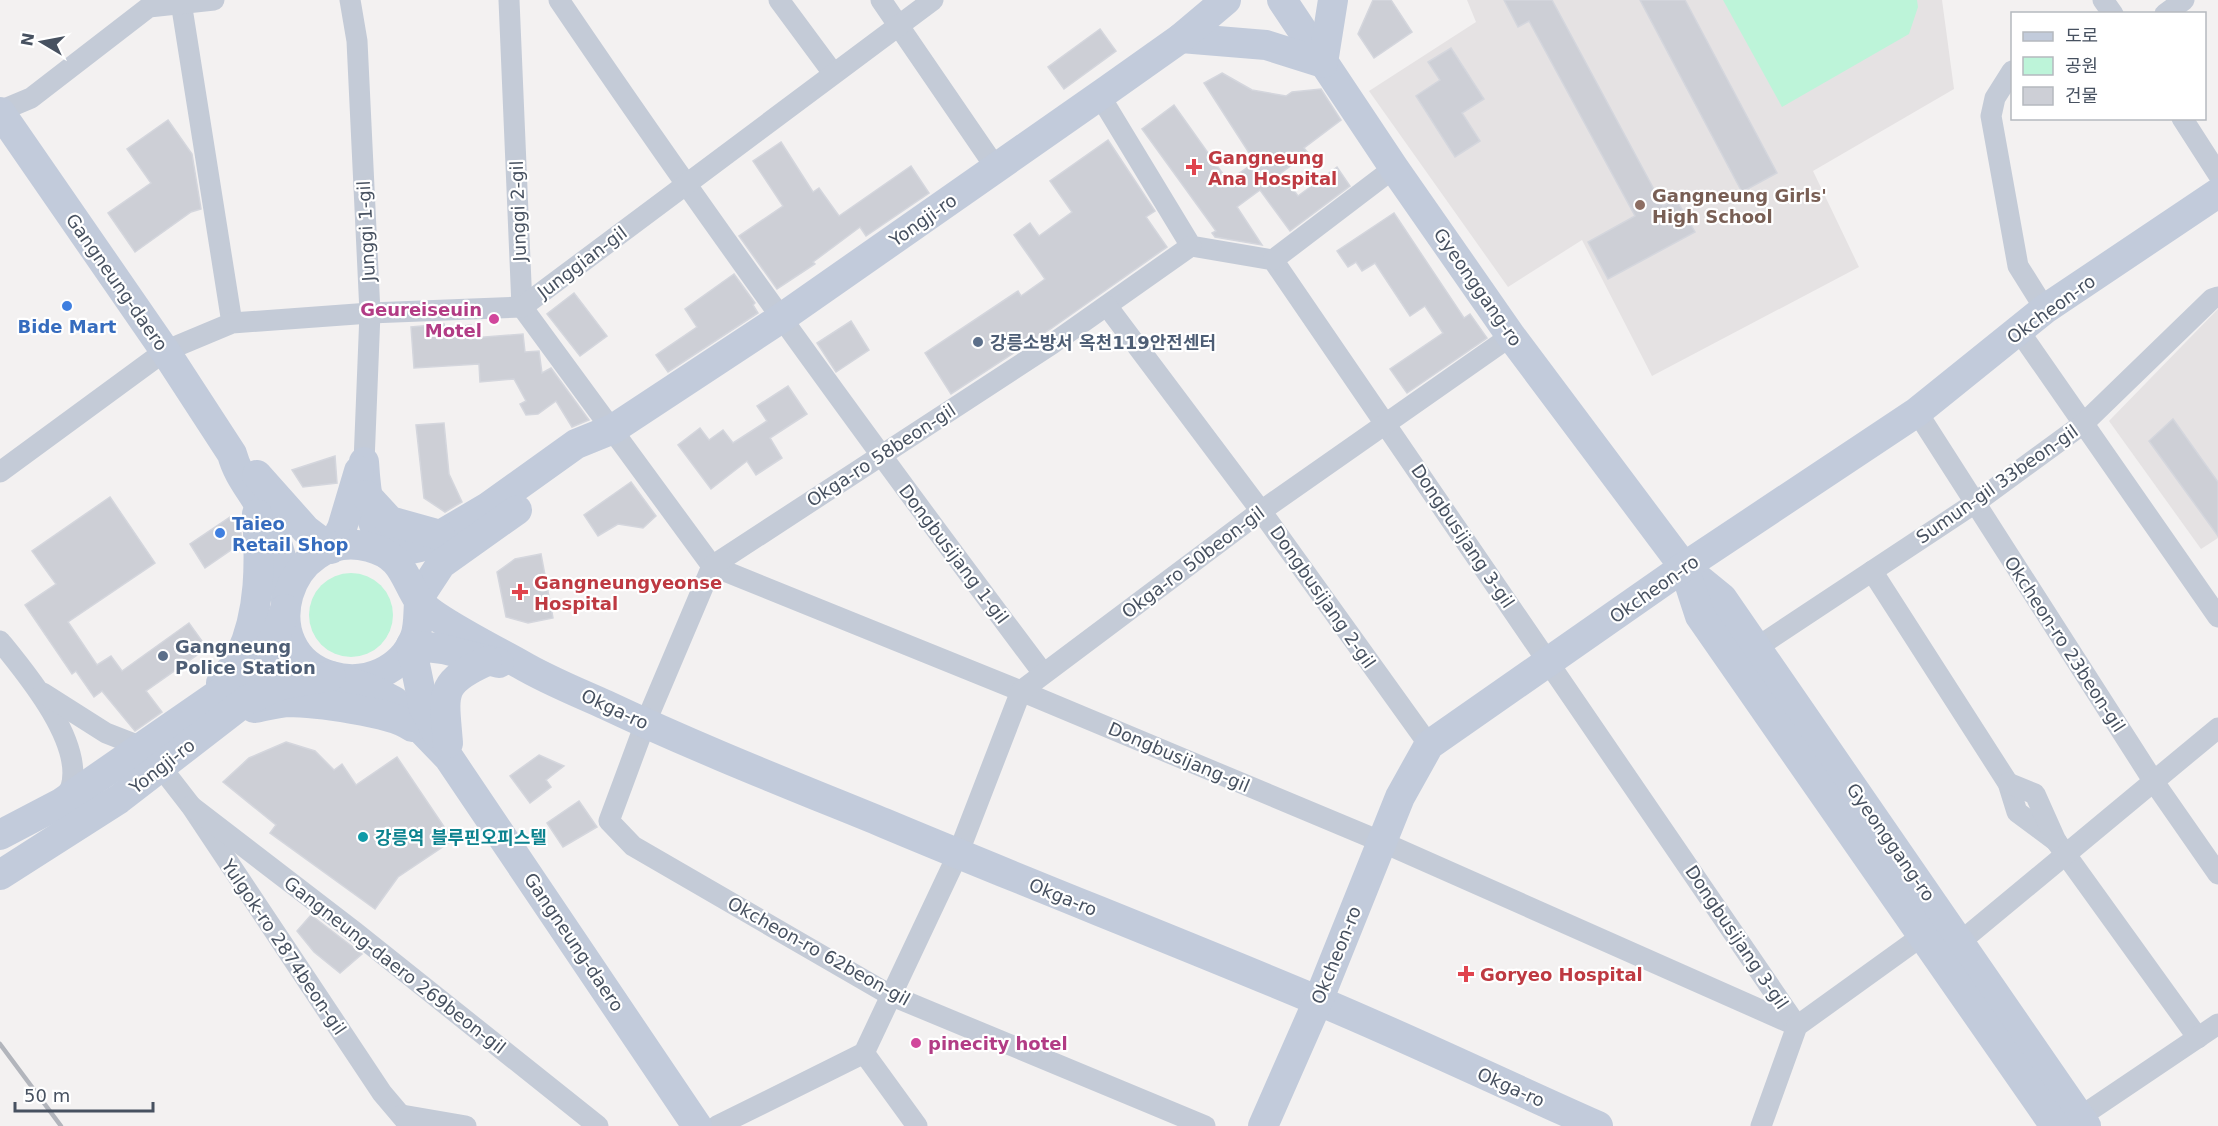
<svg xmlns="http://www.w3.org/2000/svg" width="2218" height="1126" font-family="'DejaVu Sans','Noto Sans KR',sans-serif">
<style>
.education{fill:#e5e2e3}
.green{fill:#bdf4d9}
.building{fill:#cdcfd6;stroke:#d4d6dd;stroke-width:1.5}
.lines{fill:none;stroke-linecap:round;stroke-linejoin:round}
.street{stroke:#c4cbd7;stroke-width:21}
.secondary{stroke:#c2cbdb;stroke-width:30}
.rail{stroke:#b2b5bc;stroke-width:4.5}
.health-dot{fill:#e0444e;stroke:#fff;stroke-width:2}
.education-dot{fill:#8d6e63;stroke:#fff;stroke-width:2}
.shop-dot{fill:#3f7fe0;stroke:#fff;stroke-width:2}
.hotel-dot{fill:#d1479c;stroke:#fff;stroke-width:2}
.service-dot{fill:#5c6f8a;stroke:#fff;stroke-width:2}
.culture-dot{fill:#0f9aa8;stroke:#fff;stroke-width:2}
.labels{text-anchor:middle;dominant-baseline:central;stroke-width:4.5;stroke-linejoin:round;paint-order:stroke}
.health-label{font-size:18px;font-weight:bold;fill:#be3a42;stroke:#fff;text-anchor:start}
.education-label{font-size:18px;font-weight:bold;fill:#785e54;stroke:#fff;text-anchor:start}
.street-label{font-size:18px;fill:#475160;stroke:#fff}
.hotel-label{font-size:18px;font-weight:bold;fill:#b23c85;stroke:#fff;text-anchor:end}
.shop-label{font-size:18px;font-weight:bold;fill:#366cbe;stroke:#fff}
.service-label{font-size:18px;font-weight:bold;fill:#4e5e75;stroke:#fff;text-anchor:start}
.culture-label{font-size:18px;font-weight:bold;fill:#0d838f;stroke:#fff;text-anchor:start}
</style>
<rect width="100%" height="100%" fill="#f3f1f1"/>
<g class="education">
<polygon points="1467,0 1942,0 1954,89 1813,171 1859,267 1652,376 1582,240 1508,287 1369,91 1476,22"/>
<polygon points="2218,309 2218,538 2201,549 2109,421"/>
</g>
<g class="green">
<polygon points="1723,0 1917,0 1918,7 1909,34 1782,107"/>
<circle cx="351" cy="615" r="42"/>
</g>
<g class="building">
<polygon points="1373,0 1391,0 1412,32 1374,58 1358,34"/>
<polygon points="1504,0 1552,0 1663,206 1676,199 1695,232 1608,279 1588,242 1635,216 1529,21 1518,27"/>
<polygon points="1640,0 1685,0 1777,173 1742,192"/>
<polygon points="1100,29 1116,51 1064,89 1048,67"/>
<polygon points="1451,48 1484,99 1462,113 1480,141 1455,157 1416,96 1440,80 1428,62"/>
<polygon points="1222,73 1252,90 1286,96 1292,92 1321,89 1341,120 1304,148 1308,153 1281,173 1298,196 1337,167 1350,186 1290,231 1260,190 1237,207 1262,245 1215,237 1212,233 1216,231 1142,129 1174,105 1228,181 1255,162 1204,83"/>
<polygon points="168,120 192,154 201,209 191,212 135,252 108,213 151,183 127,149"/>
<polygon points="1108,140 1155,211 1146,217 1167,247 1052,328 951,394 925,353 1018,291 1021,296 1045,279 1014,235 1030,223 1039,236 1072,212 1050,181"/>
<polygon points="781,142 813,192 819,188 839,216 911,166 929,193 866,236 860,227 813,262 815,264 777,289 739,236 783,206 753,161"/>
<polygon points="1394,213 1464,318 1470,314 1487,338 1407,393 1390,369 1443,333 1425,306 1410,316 1375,263 1362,271 1356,262 1348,267 1337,251"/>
<polygon points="734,274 755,303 753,305 758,313 668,372 656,355 697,327 685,309"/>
<polygon points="574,293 607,336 580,356 547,314"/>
<polygon points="851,321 869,350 836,372 817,343"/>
<polygon points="444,324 445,328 471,325 472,338 523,334 525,352 539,351 542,373 551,368 589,420 572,427 556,401 538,414 526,415 520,404 526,401 514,379 480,382 479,364 414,368 411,327"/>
<polygon points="788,386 807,414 770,438 782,458 756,475 747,461 711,489 678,445 700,428 709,440 723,430 733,443 767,421 757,406"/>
<polygon points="2173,419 2218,482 2218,536 2149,441"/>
<polygon points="444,423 449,474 462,502 445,512 424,498 416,425"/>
<polygon points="335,456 337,483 303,487 292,470"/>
<polygon points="631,482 656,516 643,528 618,524 598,536 584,515"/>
<polygon points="110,497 155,563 68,622 97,665 111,656 122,671 189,623 207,648 146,691 162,712 135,731 102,691 94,697 76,671 72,674 25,605 56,584 32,551"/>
<polygon points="230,517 241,533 241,543 205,568 190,544"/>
<polygon points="541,554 553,618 528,623 506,617 497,572 515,559"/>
<polygon points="286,742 315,751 334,770 342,764 356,785 397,757 453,840 398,877 375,909 270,833 276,825 223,782 249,758"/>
<polygon points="539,755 564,766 546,780 551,787 530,803 510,776"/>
<polygon points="579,801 597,827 563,847 547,823"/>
<polygon points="311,915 362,954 340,973 314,952 297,931"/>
</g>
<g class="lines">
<g class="street">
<polyline points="350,0 357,41 370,313 364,462"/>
<polyline points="509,0 522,307 712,566 1021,691 1382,842 1797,1026"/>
<path d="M 559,0 C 714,229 877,452 1043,673"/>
<polyline points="779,0 833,73"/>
<polyline points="881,0 996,168"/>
<polyline points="2103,0 2113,14"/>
<polyline points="181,2 232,323"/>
<polyline points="2165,14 2184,0"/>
<polyline points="2012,71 1995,98 1991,116 2018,266 2045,309"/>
<polyline points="1100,96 1191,246 1273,260 1797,1026"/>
<polyline points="0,111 31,98 149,7 214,0"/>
<polyline points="2182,118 2218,174"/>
<polyline points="1191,246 1052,344 712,566 645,724 609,821 633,846 890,995 1205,1126"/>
<polyline points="1273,260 1394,168"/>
<polyline points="1107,306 1261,511 1429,745"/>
<polyline points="2019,331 2218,617"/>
<polyline points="1917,412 2154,782 2218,874"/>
<polyline points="0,472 165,351 232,323 370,313 522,307 933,0"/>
<polyline points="1872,571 2008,783 2017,812 2056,841"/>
<path d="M 0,641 C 26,673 84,742 71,787 C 69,792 64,798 61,803"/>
<polyline points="1756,648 1975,503 2083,424 2212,299 2218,297"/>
<polyline points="43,693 106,733 142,747"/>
<polyline points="160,766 191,806 382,1093 410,1126"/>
<polyline points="2008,783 2035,794 2056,841 2198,1038"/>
<polyline points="191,806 355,932 598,1126"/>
<polyline points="1960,942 2218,728"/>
<polyline points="864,1053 917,1126"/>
<polyline points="402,1115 466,1126"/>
<polyline points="2080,1117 2218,1024"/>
<polyline points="717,1126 864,1053 958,854 1021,691 1261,511 1511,336"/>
<polyline points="1761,1126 1797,1026 1922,936"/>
</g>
<g class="secondary">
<polyline points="1282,0 1394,168 1511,336 1684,567 1722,598 2086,1126"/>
<polyline points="1181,38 1266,45 1323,63 1333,0"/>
<path d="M 0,112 L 165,351 L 232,454 C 238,477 254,493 265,515 C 278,541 287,570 286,600"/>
<path d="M 364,462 C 366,495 370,525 387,554 L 420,547 L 488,507 L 576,444 L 613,429 L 780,319 L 1109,89 L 1181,38 L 1226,0"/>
<polyline points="257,475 306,530 331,549 342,528 359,471"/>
<polyline points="366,495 390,521 440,535"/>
<polyline points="1684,567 1700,616 2055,1126"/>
<polyline points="418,599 441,564 517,510"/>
<path d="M 419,603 C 418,614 419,626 415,637 C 402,671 365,686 331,676 C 250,652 286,526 369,547 C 403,556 403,576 419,601 C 429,617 499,652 520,664 C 547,680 577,692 606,705 C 697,748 791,785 884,823 C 1027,883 1171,939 1314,999 C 1410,1039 1503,1084 1598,1126"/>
<polyline points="346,681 373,690 394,701 449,758 697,1126"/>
<path d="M 221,683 C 227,674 235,665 240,656 C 261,612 260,561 257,514"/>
<path d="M 254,708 C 265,706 276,703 287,702 C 313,702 393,712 412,727"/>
<polyline points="437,733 424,708 411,645 443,649 499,663"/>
<path d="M 448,743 C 444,693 438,683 487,661"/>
<path d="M 0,835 L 61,803 L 240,679 C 266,656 275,642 285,609"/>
<polyline points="0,875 119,799 247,700 280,685 331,676"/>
<polyline points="1263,1126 1318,1001 1400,797 1429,745 1684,567 1917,412 2045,309 2218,193"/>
</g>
<polyline class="rail" points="0,1044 61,1126"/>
</g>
<g class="health-dot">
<path d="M1191 158h6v6h6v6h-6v6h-6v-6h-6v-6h6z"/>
<path d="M517 583h6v6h6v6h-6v6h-6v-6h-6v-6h6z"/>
<path d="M1463 965h6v6h6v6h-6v6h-6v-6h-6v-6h6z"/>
</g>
<circle class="education-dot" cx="1640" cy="205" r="6"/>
<g class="shop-dot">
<circle cx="67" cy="306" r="6"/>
<circle cx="220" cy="533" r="6"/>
</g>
<g class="hotel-dot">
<circle cx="494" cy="319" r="6"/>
<circle cx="916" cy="1043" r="6"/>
</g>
<g class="service-dot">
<circle cx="978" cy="342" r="6"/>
<circle cx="163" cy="656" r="6"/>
</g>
<circle class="culture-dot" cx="363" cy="837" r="6"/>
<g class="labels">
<g class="health-label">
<text x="1208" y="157">Gangneung<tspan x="1208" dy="21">Ana Hospital</tspan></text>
<text x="534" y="582">Gangneungyeonse<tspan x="534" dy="21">Hospital</tspan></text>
<text x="1480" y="974">Goryeo Hospital</text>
</g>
<g class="education-label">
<text x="1652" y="195">Gangneung Girls'<tspan x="1652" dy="21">High School</tspan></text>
</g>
<g class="street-label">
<text transform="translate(518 211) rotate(-92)">Junggi 2-gil</text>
<text transform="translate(923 220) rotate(-35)">Yongji-ro</text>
<text transform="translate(366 231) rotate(-93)">Junggi 1-gil</text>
<text transform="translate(582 262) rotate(-37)">Junggian-gil</text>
<text transform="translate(117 282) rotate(55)">Gangneung-daero</text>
<text transform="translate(1478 287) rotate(55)">Gyeonggang-ro</text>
<text transform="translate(2051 309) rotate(-36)">Okcheon-ro</text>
<text transform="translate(881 455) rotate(-33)">Okga-ro 58beon-gil</text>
<text transform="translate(1997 484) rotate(-35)">Sumun-gil 33beon-gil</text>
<text transform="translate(1463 536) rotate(56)">Dongbusijang 3-gil</text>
<text transform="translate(954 554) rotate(53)">Dongbusijang 1-gil</text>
<text transform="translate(1193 562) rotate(-37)">Okga-ro 50beon-gil</text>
<text transform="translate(1654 589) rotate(-35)">Okcheon-ro</text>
<text transform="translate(1323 597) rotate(55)">Dongbusijang 2-gil</text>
<text transform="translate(2065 644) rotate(57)">Okcheon-ro 23beon-gil</text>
<text transform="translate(615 709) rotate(25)">Okga-ro</text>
<text transform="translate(1179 757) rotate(23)">Dongbusijang-gil</text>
<text transform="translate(162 766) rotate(-38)">Yongji-ro</text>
<text transform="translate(1891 842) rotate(55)">Gyeonggang-ro</text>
<text transform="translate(1063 897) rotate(22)">Okga-ro</text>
<text transform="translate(1737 937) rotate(56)">Dongbusijang 3-gil</text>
<text transform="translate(574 942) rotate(56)">Gangneung-daero</text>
<text transform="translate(284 947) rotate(56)">Yulgok-ro 2874beon-gil</text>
<text transform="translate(819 951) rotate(29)">Okcheon-ro 62beon-gil</text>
<text transform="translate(1336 955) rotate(-68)">Okcheon-ro</text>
<text transform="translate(395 965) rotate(38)">Gangneung-daero 269beon-gil</text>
<text transform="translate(1511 1087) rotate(24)">Okga-ro</text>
</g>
<g class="hotel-label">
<text x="482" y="309">Geureiseuin<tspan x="482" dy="21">Motel</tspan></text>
<text x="928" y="1043" text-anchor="start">pinecity hotel</text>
</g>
<g class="shop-label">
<text x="67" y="326">Bide Mart</text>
<text x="232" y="523" text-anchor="start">Taieo<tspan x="232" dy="21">Retail Shop</tspan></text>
</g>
<g class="service-label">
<text x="990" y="342">강릉소방서 옥천119안전센터</text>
<text x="175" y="646">Gangneung<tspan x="175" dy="21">Police Station</tspan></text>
</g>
<g class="culture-label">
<text x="375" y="837">강릉역 블루핀오피스텔</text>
</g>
</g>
<rect x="2011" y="12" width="195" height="108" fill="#ffffff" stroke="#b5b9bf" stroke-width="1.5"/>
<rect x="2023" y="32" width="30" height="9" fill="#c2cbdb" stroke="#b5b9bf" stroke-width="1.5"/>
<text x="2065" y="42" font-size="18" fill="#475160">도로</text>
<rect x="2023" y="57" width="30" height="18" fill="#bdf4d9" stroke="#b5b9bf" stroke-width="1.5"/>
<text x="2065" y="72" font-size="18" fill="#475160">공원</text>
<rect x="2023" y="87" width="30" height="18" fill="#cdcfd6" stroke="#b5b9bf" stroke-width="1.5"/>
<text x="2065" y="102" font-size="18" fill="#475160">건물</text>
<g transform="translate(42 42) rotate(280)" stroke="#ffffff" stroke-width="4.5" paint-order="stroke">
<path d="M0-4.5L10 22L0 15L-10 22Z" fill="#475160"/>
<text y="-9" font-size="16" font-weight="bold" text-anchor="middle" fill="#475160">N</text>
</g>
<path d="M15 1102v9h138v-9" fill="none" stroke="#475160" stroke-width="3"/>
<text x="24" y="1102" font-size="18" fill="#475160" stroke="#ffffff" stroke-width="4.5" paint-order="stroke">50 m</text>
</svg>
